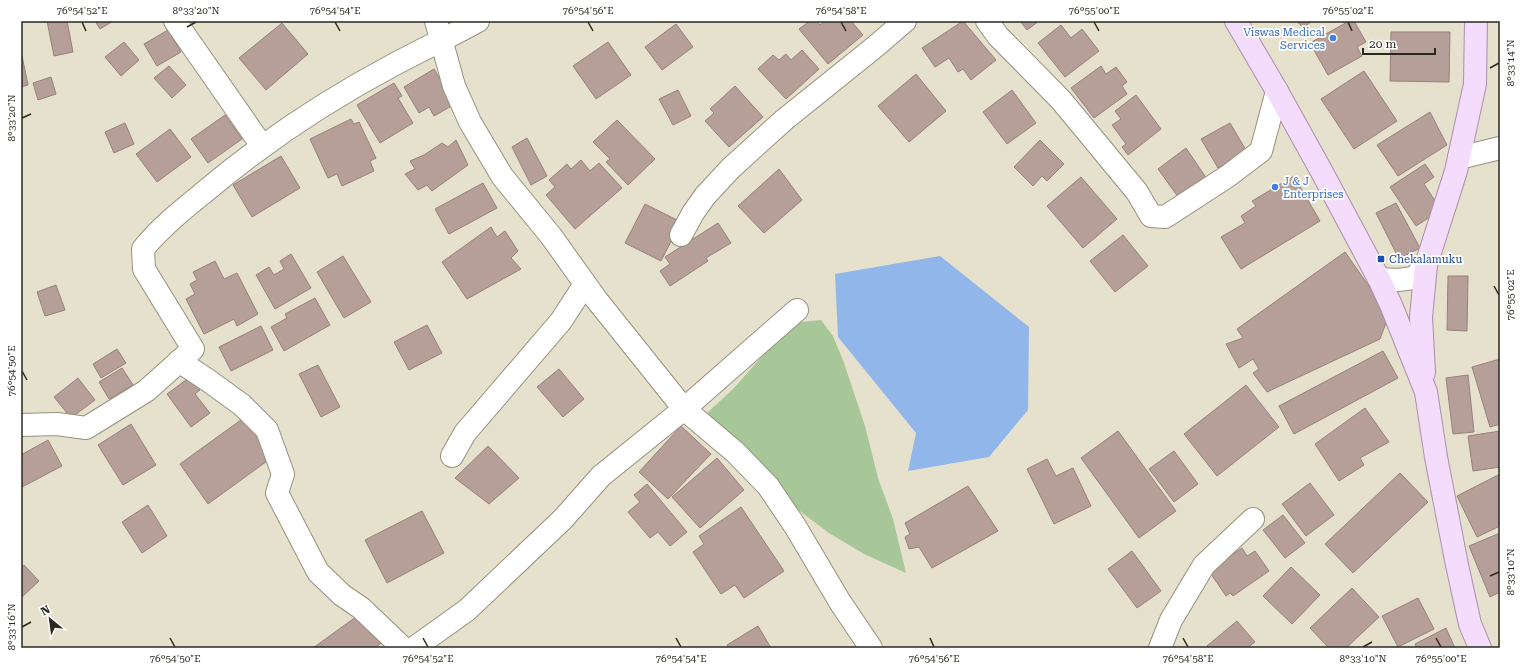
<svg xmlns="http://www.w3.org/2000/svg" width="1521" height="669" font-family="'Roboto Serif',serif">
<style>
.green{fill:#a8c798}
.water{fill:#91b6ea}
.building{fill:#b59f98;stroke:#96817b}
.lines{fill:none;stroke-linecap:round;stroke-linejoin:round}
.minor-casing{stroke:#95917e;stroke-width:24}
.major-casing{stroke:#a98eaf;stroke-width:24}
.minor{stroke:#fff;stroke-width:22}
.major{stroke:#f4dcfd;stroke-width:22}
.ticks{fill:none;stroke:#2a2921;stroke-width:1.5}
.shop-dot{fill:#3f7fe0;stroke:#fff;stroke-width:1.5}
.transit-dot{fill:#1a4fb4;stroke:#fff;stroke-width:1.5}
.labels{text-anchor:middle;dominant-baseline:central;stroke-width:3.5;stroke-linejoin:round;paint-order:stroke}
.shop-label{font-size:11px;fill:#366cbe;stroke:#fff;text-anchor:end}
.transit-label{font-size:11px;fill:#164399;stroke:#fff;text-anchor:start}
.neatline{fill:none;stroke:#2a2921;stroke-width:1.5}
.ticks-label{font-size:10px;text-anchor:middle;fill:#2a2921}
</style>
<rect width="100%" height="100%" fill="#e5e1cc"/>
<polygon class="green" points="821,320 833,336 844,363 865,426 878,478 893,519 906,573 864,554 829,533 797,509 706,414 734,388 764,354 801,322"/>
<polygon class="water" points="940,256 1029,327 1028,410 989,457 908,471 916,433 838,337 835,274"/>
<g class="building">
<polygon points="47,21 67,21 73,52 54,56"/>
<polygon points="95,21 113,21 100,29"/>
<polygon points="810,21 817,21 820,25 825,21 851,21 863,35 828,64 799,29"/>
<polygon points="963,21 996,60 971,80 963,69 958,72 949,58 935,67 922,48"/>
<polygon points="1020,21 1039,21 1027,30"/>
<polygon points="1297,21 1312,21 1303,28"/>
<polygon points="1349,21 1354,21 1366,42 1357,47 1362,56 1328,75 1310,43"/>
<polygon points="282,23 308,54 266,90 239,58"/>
<polygon points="676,24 693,47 662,70 645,47"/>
<polygon points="1061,25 1071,38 1082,29 1099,51 1065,77 1038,43"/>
<polygon points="168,30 181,52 157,66 144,44"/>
<polygon points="1391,32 1450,32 1449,82 1390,81"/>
<polygon points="124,42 139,60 121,76 105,57"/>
<polygon points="608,42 631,75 596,99 573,66"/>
<polygon points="802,50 819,69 786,99 758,69 773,55 779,60 786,54 791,60"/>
<polygon points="21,51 28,85 21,87"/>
<polygon points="169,66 186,85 172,98 154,78"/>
<polygon points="1101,66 1106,74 1116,67 1127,82 1122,86 1127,94 1094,118 1071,88"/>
<polygon points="434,69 455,104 434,116 429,107 419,113 404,87"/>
<polygon points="1364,71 1397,121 1354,149 1321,99"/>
<polygon points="916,74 946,111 909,142 878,106"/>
<polygon points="51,77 56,94 38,100 33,83"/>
<polygon points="394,83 402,96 398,98 413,123 380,143 357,105"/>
<polygon points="735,86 763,117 729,147 705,121 714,113 710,109"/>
<polygon points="678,90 691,116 673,125 659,99"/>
<polygon points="1012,90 1036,123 1007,144 983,112"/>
<polygon points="1136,95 1161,129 1128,155 1122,147 1126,144 1112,125 1121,119 1115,111"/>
<polygon points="1430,112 1447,145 1398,176 1377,145"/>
<polygon points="225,115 242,139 208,163 191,139"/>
<polygon points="351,119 354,124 359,122 376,158 370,161 374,171 342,186 337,174 328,178 310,139"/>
<polygon points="617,120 655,159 628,185 606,162 610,159 593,142"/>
<polygon points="125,123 134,144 114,153 105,132"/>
<polygon points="1230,123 1247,152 1218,168 1201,139"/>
<polygon points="170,129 191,157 157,182 136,154"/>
<polygon points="527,138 547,176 531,185 512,147"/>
<polygon points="456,140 468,165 432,191 427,185 418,190 405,174 415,169 410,161 424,155 442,143 448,147"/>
<polygon points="1040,140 1064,164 1047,181 1042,176 1033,186 1014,167"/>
<polygon points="1186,148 1209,182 1181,201 1158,169"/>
<polygon points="281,156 300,188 252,217 233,185"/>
<polygon points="581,160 590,171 599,163 622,188 575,229 546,195 555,187 549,180 567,164 571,169"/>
<polygon points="1425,164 1434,177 1424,184 1441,210 1416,226 1390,187"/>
<polygon points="779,169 802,200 764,233 738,206"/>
<polygon points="1294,176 1320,221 1241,269 1221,237 1245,223 1241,216 1256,206 1252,201"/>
<polygon points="1081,177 1117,219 1083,248 1047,206"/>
<polygon points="483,183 497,208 449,234 435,209"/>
<polygon points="1396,203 1420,248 1399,259 1376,213"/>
<polygon points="645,204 681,222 661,261 625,243"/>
<polygon points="718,223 731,243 706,258 708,261 670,286 660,271 670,264 665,257"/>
<polygon points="491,227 497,237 505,231 518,251 511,258 521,269 467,299 442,262"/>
<polygon points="1123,235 1148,266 1115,292 1090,261"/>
<polygon points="1345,252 1373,292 1387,320 1380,339 1267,392 1253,373 1259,369 1253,359 1239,368 1226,344 1243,338 1237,329"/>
<polygon points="291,254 311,288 275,309 256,275 269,267 274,275 284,269 280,261"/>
<polygon points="343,256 371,302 344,318 317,272"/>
<polygon points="215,261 224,279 237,273 258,314 237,326 234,319 204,334 186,299 195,294 190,284 197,280 193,272"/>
<polygon points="1448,276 1468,276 1467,331 1447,330"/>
<polygon points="56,285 65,310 45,316 37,292"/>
<polygon points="315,298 330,325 284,351 271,327 287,318 285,314"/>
<polygon points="427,325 442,353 409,370 394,342"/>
<polygon points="261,326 273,350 231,371 219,347"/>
<polygon points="117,349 126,363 101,378 93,364"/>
<polygon points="1383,351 1398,378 1294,434 1279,406"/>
<polygon points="1500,359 1500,424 1490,427 1472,367"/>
<polygon points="318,365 340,407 321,417 299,374"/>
<polygon points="122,368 133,385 109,399 99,382"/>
<polygon points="559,369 584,399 563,417 537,387"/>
<polygon points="1468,375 1474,432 1453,434 1446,378"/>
<polygon points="190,377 200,390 195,394 210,413 191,427 167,394"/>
<polygon points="78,378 95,400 71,418 54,397"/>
<polygon points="1246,385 1279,427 1217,476 1184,434"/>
<polygon points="1365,408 1389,442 1360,458 1364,465 1339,481 1315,444"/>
<polygon points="245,417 274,456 208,504 180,464"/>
<polygon points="131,424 156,465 123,485 98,445"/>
<polygon points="681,426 711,454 668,499 639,472"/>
<polygon points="1118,431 1176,511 1139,538 1081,458"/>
<polygon points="1500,431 1500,467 1473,471 1468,436"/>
<polygon points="48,440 62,466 22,487 21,455"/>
<polygon points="488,446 519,478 489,504 455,478"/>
<polygon points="1174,451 1198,484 1174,502 1149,469"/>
<polygon points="717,458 744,490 700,528 672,497"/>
<polygon points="1047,459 1056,476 1073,468 1091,506 1054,524 1027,469"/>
<polygon points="1400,473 1428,502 1353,573 1325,544"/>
<polygon points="1500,474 1500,526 1477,537 1457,496"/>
<polygon points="1310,483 1334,515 1306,536 1282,504"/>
<polygon points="647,484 687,532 670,546 658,532 650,538 628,512 640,502 634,495"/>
<polygon points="968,486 998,531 932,568 919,547 909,549 905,537 910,534 905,523"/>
<polygon points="148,505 167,536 142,553 122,522"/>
<polygon points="741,507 784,571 744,598 735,585 721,594 693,552 704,544 699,536"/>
<polygon points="422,511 444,553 387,583 365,540"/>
<polygon points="1283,515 1305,543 1285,558 1263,530"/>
<polygon points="1500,533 1500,592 1490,597 1469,546"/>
<polygon points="1242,548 1247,556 1255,551 1269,571 1233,596 1230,593 1226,596 1209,571"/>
<polygon points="1132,551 1161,591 1137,608 1108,569"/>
<polygon points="24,565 39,581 21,598 21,568"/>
<polygon points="1291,567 1320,595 1292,624 1263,596"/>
<polygon points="1352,588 1379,617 1346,648 1329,648 1310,628"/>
<polygon points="1418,598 1434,629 1398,647 1382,616"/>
<polygon points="360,614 385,640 375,648 313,648"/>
<polygon points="1237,621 1255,642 1247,648 1208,648 1207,646"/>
<polygon points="758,626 771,648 729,648 727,645"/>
<polygon points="1446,628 1455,648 1417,648 1415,644"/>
</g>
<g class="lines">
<g class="minor-casing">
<g id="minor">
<polyline points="175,21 262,146"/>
<polyline points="436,21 454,86 470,122 502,176 551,236 596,299 684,409 797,310"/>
<polyline points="987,21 998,36 1061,100 1137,192 1151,216 1165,217 1228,176 1261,151 1277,91"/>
<polyline points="1459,158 1500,148"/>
<polyline points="681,235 693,213 705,196 731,168 784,120 876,46 905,21"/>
<polyline points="1379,279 1398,280 1414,278 1426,265"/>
<polyline points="179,361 209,381 242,405 267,430 283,474 277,493 318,572 342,595 361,608 403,648"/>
<path d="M 21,425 L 57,424 L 86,428 L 146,391 L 193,349 L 144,269 L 143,249 C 160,228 181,211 202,194 C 261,144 327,100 395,64 C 423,49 451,36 478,21"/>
<polyline points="452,456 465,433 561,321 585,284"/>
<polyline points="414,648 467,610 563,519 601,476 684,409 735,452 768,486 795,526 840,602 871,648"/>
<polyline points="1160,648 1171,620 1204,565 1253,519"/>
</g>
</g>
<g class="major-casing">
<g id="major">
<polyline points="1236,21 1277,91 1323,174 1379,279 1391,305 1426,392 1436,457 1457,565 1470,624 1480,648"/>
<polyline points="1424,373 1421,317 1426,265 1456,171 1475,84 1476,21"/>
</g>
</g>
<use href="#minor" class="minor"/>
<use href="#major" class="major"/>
</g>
<path class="ticks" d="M 82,22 L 86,31M 335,22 L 340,31M 588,22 L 593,31M 841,22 L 846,31M 1094,22 L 1099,31M 1348,22 L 1352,31M 187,27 L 196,22M 1490,68 L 1499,63M 22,118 L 31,114M 1494,286 L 1499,295M 22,371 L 27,380M 1490,576 L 1499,572M 22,627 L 31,622M 170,638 L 175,647M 423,638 L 428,647M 676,638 L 681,647M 930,638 L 934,647M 1183,638 L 1188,647M 1436,638 L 1441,647M 1363,647 L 1372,642"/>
<g class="shop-dot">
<circle cx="1333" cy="38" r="4"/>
<circle cx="1275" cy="187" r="4"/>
</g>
<rect class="transit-dot" x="1377" y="255" width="8" height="8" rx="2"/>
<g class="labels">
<g class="shop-label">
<text x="1325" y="32">Viswas Medical<tspan x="1325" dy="13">Services</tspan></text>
<text x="1283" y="181" text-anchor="start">J &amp; J<tspan x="1283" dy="13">Enterprises</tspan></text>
</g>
<g class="transit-label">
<text x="1389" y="259">Chekalamuku</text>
</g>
</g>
<rect width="1521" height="669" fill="none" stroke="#ffffff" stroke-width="44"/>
<g transform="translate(50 619) rotate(331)" stroke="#ffffff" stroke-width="3" paint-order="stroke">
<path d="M0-3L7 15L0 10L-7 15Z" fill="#2a2921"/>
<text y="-6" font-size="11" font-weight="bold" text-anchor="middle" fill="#2a2921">N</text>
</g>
<path d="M1363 48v6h72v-6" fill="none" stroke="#2a2921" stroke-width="2"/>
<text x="1369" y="48" font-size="12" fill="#2a2921" stroke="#ffffff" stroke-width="3" paint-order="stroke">20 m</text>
<rect x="22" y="22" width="1477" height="625" class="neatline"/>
<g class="ticks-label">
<text x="82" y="14">76°54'52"E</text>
<text x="196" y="14">8°33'20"N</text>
<text x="335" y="14">76°54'54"E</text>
<text x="588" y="14">76°54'56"E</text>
<text x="841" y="14">76°54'58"E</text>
<text x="1094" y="14">76°55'00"E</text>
<text x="1348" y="14">76°55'02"E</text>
<text transform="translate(1510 63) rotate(-90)" y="4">8°33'14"N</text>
<text transform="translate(11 118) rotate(-90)" y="4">8°33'20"N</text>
<text transform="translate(1510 295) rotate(-90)" y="4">76°55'02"E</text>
<text transform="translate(11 371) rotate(-90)" y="4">76°54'50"E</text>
<text transform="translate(1510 572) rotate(-90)" y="4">8°33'10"N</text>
<text transform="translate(11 627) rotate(-90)" y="4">8°33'16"N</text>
<text x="175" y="662">76°54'50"E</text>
<text x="428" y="662">76°54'52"E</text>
<text x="681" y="662">76°54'54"E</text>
<text x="934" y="662">76°54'56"E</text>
<text x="1188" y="662">76°54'58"E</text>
<text x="1363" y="662">8°33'10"N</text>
<text x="1441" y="662">76°55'00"E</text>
</g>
</svg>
